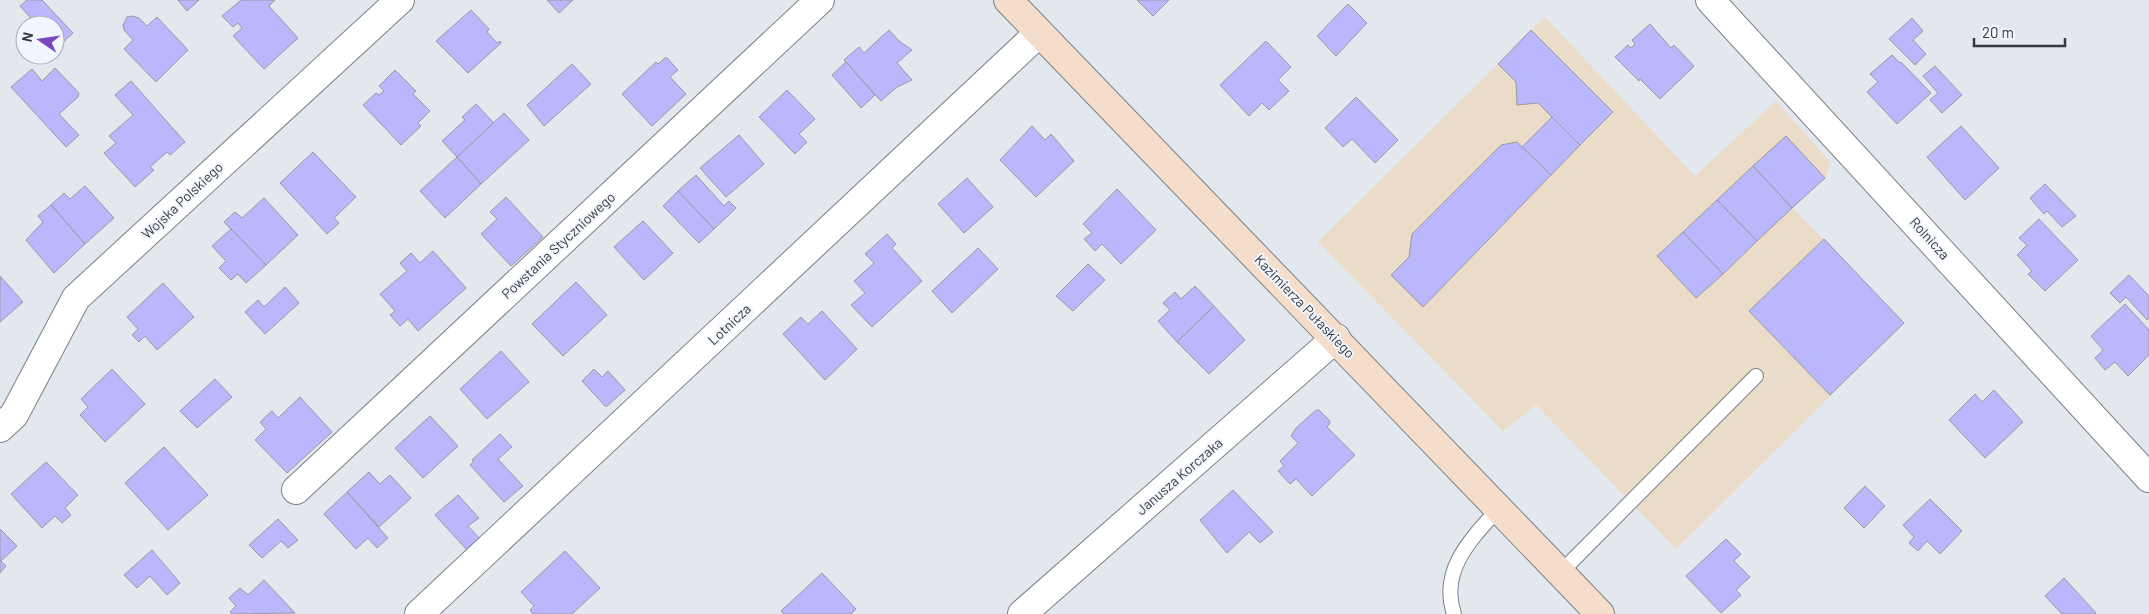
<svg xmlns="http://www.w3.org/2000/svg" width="2149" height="614" font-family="Barlow,sans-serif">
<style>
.commercial{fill:#eadcc9}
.building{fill:#bab7fd;stroke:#9999a0}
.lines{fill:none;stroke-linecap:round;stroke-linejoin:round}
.lane-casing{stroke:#7c8086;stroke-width:16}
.street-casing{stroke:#7c8086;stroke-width:30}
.secondary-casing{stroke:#7c8086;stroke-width:30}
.lane{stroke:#fff;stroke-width:14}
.street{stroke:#fff;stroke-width:28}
.secondary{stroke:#f4decb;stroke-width:28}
.labels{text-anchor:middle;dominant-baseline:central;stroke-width:4;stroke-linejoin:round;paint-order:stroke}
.street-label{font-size:14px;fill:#37393c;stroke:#f1f5fd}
</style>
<rect width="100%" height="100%" fill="#e3e8ef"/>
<polygon class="commercial" points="1545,17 1695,176 1776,101 1831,163 1825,178 1793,208 1904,323 1676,549 1536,405 1503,431 1318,242"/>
<g class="building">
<polygon points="27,0 42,0 73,33 57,48 55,46 55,25 37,25 20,6"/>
<polygon points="178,0 199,0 187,11"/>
<polygon points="241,0 275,0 269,6 298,38 264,69 233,36 242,28 238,23 233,27 222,16"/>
<polygon points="547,0 573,0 559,13"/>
<polygon points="1137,0 1169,0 1153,16"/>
<polygon points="1348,4 1367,23 1336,56 1317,36"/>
<polygon points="471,10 489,29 487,32 497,43 500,41 501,43 468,73 436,41"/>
<polygon points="132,16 139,18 147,26 157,17 188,50 156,82 124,49 133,40 124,30 123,25 127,17"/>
<polygon points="1912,18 1923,31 1913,40 1926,54 1915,65 1889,39"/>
<polygon points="1650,24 1671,48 1674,45 1694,66 1660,99 1640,79 1639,81 1615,57 1628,45 1631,48 1635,44 1632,40"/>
<polygon points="889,30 899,41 912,50 897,63 912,80 897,87 881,101 844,60 859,47 864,53"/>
<polygon points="1531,30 1613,112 1580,145 1538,103 1517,105 1516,82 1498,64"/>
<polygon points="1266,41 1291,67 1278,80 1289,91 1269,110 1262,103 1249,116 1220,85"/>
<polygon points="1892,55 1900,63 1901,62 1931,93 1897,124 1867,92 1878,82 1870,74"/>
<polygon points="666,57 678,70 670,77 686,94 652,126 622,94 656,62 658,64"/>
<polygon points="846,62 875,95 861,108 832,75"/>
<polygon points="572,64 591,84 544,126 527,105"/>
<polygon points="1935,66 1962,95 1942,113 1930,100 1938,93 1923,76"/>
<polygon points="55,68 79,93 78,97 59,114 79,135 66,147 11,87 32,69 42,81"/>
<polygon points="395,70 416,91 413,94 430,111 418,123 421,126 401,145 363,105 376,93 379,95 384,91 379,86"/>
<polygon points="131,81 185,142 170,155 167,152 150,167 154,170 135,187 104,153 116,143 109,136 133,115 115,95"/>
<polygon points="787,90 815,119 799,134 807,142 795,154 759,117"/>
<polygon points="1356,97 1398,140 1375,163 1352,139 1343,147 1325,128"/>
<polygon points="476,104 494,123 457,157 442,141 465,120 462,117"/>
<polygon points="504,113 529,140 481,184 457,157"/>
<polygon points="1552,117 1580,145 1551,175 1522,147"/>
<polygon points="1032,126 1045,140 1051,134 1074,161 1036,197 1000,160"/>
<polygon points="1961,126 1999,168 1965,200 1927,157"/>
<polygon points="739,135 764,164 726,197 700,168"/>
<polygon points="1786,136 1825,178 1792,208 1753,166"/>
<polygon points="1517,142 1551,175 1423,307 1391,275 1409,257 1412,234 1501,145"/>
<polygon points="313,152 356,197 334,218 339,223 327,234 280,183"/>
<polygon points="457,157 481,184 445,218 420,191"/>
<polygon points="1753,166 1792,208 1757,241 1717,200"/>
<polygon points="696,175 724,206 729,201 736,208 714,229 678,191"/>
<polygon points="967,178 993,207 964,233 938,204"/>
<polygon points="2045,184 2076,216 2062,227 2047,211 2044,214 2030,198"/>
<polygon points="85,186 114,218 85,244 51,205 64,193 70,199"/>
<polygon points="1117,189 1156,230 1121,264 1102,244 1095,251 1084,239 1092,233 1083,224"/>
<polygon points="678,191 714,229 699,243 663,206"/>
<polygon points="506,197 543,237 511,266 481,234 497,219 490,212"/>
<polygon points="264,198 298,235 266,265 224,222 235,212 242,218"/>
<polygon points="1717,200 1757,241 1723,274 1683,232"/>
<polygon points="51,205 85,244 54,273 26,240 43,222 38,216"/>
<polygon points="2039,219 2078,260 2045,291 2028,274 2032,271 2017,255 2027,245 2019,238"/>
<polygon points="643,221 673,253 644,280 614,247"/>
<polygon points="231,229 266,265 246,283 238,274 231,280 219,268 226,261 212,246"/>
<polygon points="1683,232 1723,274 1696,298 1657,256"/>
<polygon points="887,234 896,244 892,248 922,281 872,327 851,305 865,293 854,281 874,263 865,254"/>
<polygon points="1824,239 1904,323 1830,395 1749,311"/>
<polygon points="978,248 998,269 952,313 932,291"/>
<polygon points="433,251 466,288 418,331 408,319 400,326 390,315 395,311 380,294 407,271 400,263 411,253 420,263"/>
<polygon points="1088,264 1105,280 1073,311 1056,296"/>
<polygon points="2129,275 2149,296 2149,318 2147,320 2126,297 2120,303 2110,293"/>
<polygon points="0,276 23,302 0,322"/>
<polygon points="576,282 607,315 563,356 532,324"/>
<polygon points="163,283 194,317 157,350 145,336 139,342 132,335 138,329 127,317"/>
<polygon points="1195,286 1214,306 1177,342 1158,321 1170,310 1163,303 1175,292 1181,299"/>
<polygon points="285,287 299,303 265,334 245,312 258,300 264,307"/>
<polygon points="2125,304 2149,330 2149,355 2128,376 2115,362 2105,370 2095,358 2103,350 2091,336"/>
<polygon points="1214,306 1245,340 1209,374 1177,342"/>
<polygon points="822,311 857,349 825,380 783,334 801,317 808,324"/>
<polygon points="501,351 529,382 487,419 460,389"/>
<polygon points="112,369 145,404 105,442 80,415 88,407 81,399"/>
<polygon points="594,369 602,377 608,371 625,390 606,407 582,381"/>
<polygon points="215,379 232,397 197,428 180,411"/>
<polygon points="1994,390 2023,422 1985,458 1949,420 1975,394 1982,402"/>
<polygon points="300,397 332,432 287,473 255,440 266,429 260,422 272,411 278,418"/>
<polygon points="1316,410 1319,410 1329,420 1330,423 1327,427 1355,455 1312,496 1296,479 1290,484 1278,471 1284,466 1280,461 1298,443 1291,436 1296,428"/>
<polygon points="430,416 458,446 423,478 395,448"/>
<polygon points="500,434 512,447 498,459 523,486 504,502 470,465 474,461 472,460"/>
<polygon points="164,447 208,495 168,530 125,483"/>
<polygon points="46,462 78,495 65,508 71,515 62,523 55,516 42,528 11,494"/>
<polygon points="369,472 380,484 390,475 411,498 379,527 347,492"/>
<polygon points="1865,486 1885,506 1864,528 1844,508"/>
<polygon points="1233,490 1273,532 1260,543 1249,532 1227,553 1200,520"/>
<polygon points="347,492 388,538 377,548 368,538 356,549 324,514"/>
<polygon points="458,495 479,518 468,526 480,539 468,551 435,515"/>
<polygon points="1930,499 1962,531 1940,554 1927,541 1918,551 1909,543 1914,537 1903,525"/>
<polygon points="278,519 298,540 288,548 281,541 262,558 249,545"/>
<polygon points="0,529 17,546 1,561 6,566 0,573"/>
<polygon points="1726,539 1741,554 1734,561 1750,577 1736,590 1741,595 1721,613 1686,576"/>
<polygon points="152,550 180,583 167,595 150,576 137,588 124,575"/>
<polygon points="565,551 600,588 572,614 533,614 530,610 534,606 521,592"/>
<polygon points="822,573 856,609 851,614 784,614 781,611"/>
<polygon points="2064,578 2096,613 2094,614 2062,614 2045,596"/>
<polygon points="264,580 295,613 232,614 230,612 236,606 229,598 240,588 248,595"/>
</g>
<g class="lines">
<g class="lane-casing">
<g id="lane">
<polyline points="1560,573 1756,376"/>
<path d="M 1454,614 C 1439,570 1472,538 1499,508"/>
</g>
</g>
<g class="street-casing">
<g id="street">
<polyline points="1710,0 2149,478"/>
<polyline points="0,428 14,415 76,298 400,0"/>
<polyline points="296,490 820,0"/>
<polyline points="419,614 1039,33"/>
<polyline points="1022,614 1336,338"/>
</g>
</g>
<g class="secondary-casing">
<polyline id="secondary" points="1008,0 1600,614"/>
</g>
<use href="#lane" class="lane"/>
<use href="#street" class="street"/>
<use href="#secondary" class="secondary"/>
</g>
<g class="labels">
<g class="street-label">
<text transform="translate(182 200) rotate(-43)">Wojska Polskiego</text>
<text transform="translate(1930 238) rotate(48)">Rolnicza</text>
<text transform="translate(558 245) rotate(-43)">Powstania Styczniowego</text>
<text transform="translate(1305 306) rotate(46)">Kazimierza Pułaskiego</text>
<text transform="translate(729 324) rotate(-43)">Lotnicza</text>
<text transform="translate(1179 476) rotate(-41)">Janusza Korczaka</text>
</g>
</g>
<g transform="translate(40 40) rotate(283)"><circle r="24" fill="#f1f5fd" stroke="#a7aab0"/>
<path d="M0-4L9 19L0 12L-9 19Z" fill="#7947bf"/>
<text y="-8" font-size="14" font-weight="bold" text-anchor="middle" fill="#37393c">N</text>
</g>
<path d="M1974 38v8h91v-8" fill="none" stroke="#37393c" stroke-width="2.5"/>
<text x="1982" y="38" font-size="15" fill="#37393c" stroke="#f1f5fd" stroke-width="4" paint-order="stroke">20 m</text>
</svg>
